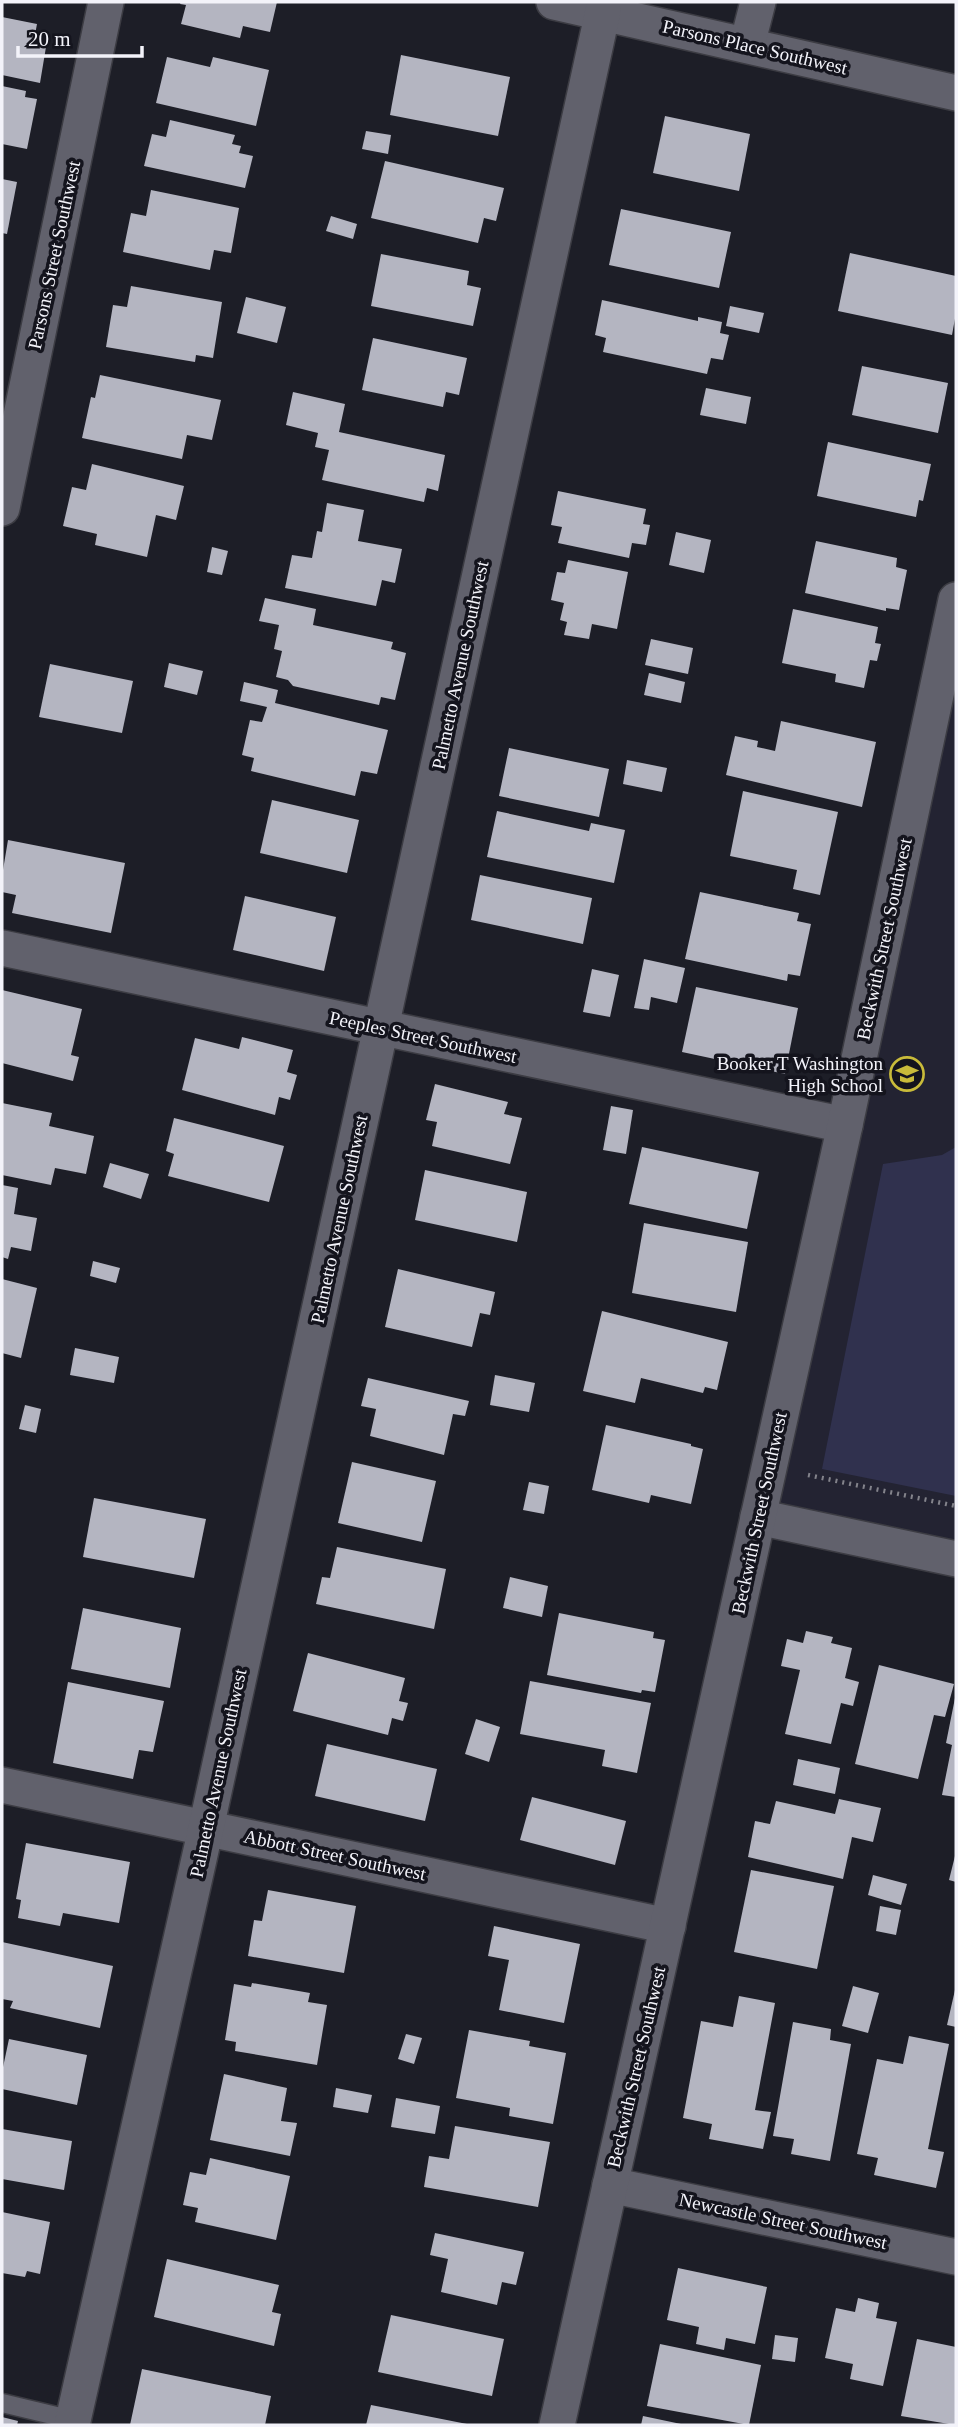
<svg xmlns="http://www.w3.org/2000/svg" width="958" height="2427" font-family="Georgia,serif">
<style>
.built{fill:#232332}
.green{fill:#30314e}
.building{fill:#b4b5c1}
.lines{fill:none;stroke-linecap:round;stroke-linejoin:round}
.service-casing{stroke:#3c3c43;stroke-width:21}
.minor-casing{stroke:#3c3c43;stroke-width:38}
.path{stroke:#83838b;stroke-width:4.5;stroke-dasharray:2 5;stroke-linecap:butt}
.service{stroke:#61616c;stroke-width:18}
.minor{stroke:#61616c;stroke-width:35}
.labels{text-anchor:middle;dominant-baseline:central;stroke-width:7;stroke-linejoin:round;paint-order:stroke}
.street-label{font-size:19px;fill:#f3f3fa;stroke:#14141d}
.poi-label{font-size:19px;fill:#f3f3fa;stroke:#14141d;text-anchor:end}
</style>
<rect width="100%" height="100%" fill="#1d1e27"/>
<polygon class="built" points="956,631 956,1559 758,1517"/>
<polygon class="green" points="956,1147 956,1496 822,1469 883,1164 942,1155"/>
<g class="building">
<polygon points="181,2 277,2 270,32 243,26 240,38 181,24 186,5 180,4"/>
<polygon points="2,17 37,24 33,45 46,47 40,83 2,75"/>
<polygon points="401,55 510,77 498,136 390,115"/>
<polygon points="167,57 210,67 213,57 269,70 256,126 156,103"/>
<polygon points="2,86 26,91 25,97 37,99 27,149 2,144"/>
<polygon points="665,116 750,134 739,191 653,173"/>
<polygon points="170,120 235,135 232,144 241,146 239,153 253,156 245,188 144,166 152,134 166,137"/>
<polygon points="366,131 391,135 388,154 362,149"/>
<polygon points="385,161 504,188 496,221 484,218 478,243 371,218"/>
<polygon points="2,179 17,182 7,234 2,233"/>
<polygon points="151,190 239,208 231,253 214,250 210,270 123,252 131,213 146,216"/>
<polygon points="621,209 731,232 719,288 609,265"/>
<polygon points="331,216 357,224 353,239 326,231"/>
<polygon points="850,253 956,276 956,313 952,335 838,311"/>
<polygon points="381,254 469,271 467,285 481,288 473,326 371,306"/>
<polygon points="131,286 222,302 213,358 196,355 195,362 106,347 113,305 127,307"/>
<polygon points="246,297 286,307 277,343 237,333"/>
<polygon points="602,300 698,321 698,317 722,322 720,333 729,335 723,360 711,358 707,374 603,352 606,338 595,335"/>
<polygon points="730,306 764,313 759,333 726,326"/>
<polygon points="373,338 467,358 459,395 446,392 443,407 362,390"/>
<polygon points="862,366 948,383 938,433 852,415"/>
<polygon points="100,375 221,400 212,440 187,435 182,459 82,438 91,397 95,398"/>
<polygon points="706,388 751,397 746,424 700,415"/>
<polygon points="293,392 345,404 339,432 445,455 438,491 427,488 424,502 322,480 329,450 315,447 318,433 286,425"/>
<polygon points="828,442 931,464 923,501 919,500 916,517 817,496"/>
<polygon points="92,464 184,486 176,520 156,515 147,557 95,545 97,534 63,526 72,487 86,490"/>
<polygon points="558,491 646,509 643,524 650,525 646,545 632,543 629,558 558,543 562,527 551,525"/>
<polygon points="327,503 364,510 358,541 402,549 395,583 382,580 376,606 285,588 292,555 312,558 317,531 322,532"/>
<polygon points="676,532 711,540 704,573 669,565"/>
<polygon points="816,541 897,558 896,567 907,570 899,610 886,608 886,611 805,593"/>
<polygon points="212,547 228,551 222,575 207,572"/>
<polygon points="568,560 628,572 617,629 592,624 589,639 564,635 567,622 560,620 564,603 551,600 557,572 565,573"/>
<polygon points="265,598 316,609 313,625 393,642 391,649 406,653 395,700 381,697 379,705 293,686 288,680 276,677 282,651 274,649 279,625 259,621"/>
<polygon points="793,609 878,627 875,643 881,644 877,661 870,660 864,688 835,682 836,674 782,663"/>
<polygon points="651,639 693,648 688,674 645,665"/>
<polygon points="169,663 203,671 197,695 164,687"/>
<polygon points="50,664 133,681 122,733 39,717"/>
<polygon points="649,673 685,682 681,703 644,695"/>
<polygon points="244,682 278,690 275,703 388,730 377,774 361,771 355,796 251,771 254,758 242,755 250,720 262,722 267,707 240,701"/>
<polygon points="781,721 876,742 862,807 726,775 735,736 758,741 757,747 775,751"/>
<polygon points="509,748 609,769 599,817 499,796"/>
<polygon points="627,760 667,768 662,792 623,784"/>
<polygon points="743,791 838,812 820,895 793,889 797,870 730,856"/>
<polygon points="272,800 359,820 347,873 260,853"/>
<polygon points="497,811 589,831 591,823 625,830 614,883 487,857"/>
<polygon points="8,840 125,863 111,933 12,913 16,895 2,892 2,876"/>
<polygon points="480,875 592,898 583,944 471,920"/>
<polygon points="700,892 799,913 797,921 811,924 800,976 788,974 787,981 685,959"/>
<polygon points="245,896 336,917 324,971 233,950"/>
<polygon points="644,959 685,968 677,1003 651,997 649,1010 634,1008"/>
<polygon points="592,969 619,975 610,1017 583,1012"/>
<polygon points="696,987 798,1008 785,1074 682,1052"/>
<polygon points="2,990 82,1009 71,1055 79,1057 73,1081 2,1063"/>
<polygon points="242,1037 293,1050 287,1072 297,1075 290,1100 279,1097 275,1115 182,1090 195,1038 239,1049"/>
<polygon points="435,1084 508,1102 504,1114 522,1118 510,1164 432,1146 437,1122 426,1120"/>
<polygon points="2,1103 52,1113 49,1126 94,1136 86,1174 55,1168 51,1185 2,1175"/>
<polygon points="611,1106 633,1110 626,1154 603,1150"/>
<polygon points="174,1118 284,1146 269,1202 168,1176 174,1154 166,1151"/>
<polygon points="642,1147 759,1172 747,1229 629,1204"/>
<polygon points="110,1163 149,1174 141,1199 103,1187"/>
<polygon points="425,1170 527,1192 517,1242 415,1220"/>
<polygon points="2,1185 18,1188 14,1214 37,1218 31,1251 11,1247 8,1259 2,1257"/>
<polygon points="644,1223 748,1242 736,1312 632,1293"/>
<polygon points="93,1261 120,1268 116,1283 90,1276"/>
<polygon points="398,1269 495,1292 490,1315 480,1313 472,1347 385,1327"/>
<polygon points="2,1279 37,1288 21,1358 2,1353"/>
<polygon points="602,1311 728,1342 717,1390 705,1387 703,1393 641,1378 635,1403 583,1391"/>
<polygon points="75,1348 119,1357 114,1383 70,1375"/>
<polygon points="495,1375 535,1383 529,1412 490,1405"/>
<polygon points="368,1378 469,1401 465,1416 453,1414 444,1455 370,1436 376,1409 361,1406"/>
<polygon points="25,1405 41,1409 36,1433 19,1429"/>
<polygon points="606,1425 691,1444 691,1446 703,1449 691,1504 651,1495 649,1503 592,1490"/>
<polygon points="352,1462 436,1481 422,1542 338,1523"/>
<polygon points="529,1482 549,1486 544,1514 523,1510"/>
<polygon points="94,1498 206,1519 194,1578 83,1557"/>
<polygon points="337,1547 446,1569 434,1629 316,1604 322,1577 330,1578"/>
<polygon points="510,1577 548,1586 542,1617 503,1608"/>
<polygon points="83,1608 181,1628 170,1688 71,1669"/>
<polygon points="559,1613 654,1632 653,1638 665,1640 655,1692 642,1690 641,1693 547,1675"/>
<polygon points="806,1631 833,1637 831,1643 852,1648 845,1678 859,1682 853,1706 841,1703 831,1744 785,1734 800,1670 781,1666 787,1639 803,1643"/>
<polygon points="308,1653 405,1678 399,1701 408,1703 403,1721 392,1718 388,1735 293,1711"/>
<polygon points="879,1665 954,1684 945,1717 934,1715 918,1779 855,1764"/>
<polygon points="530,1681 651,1703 637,1773 602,1766 605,1750 520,1734"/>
<polygon points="68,1682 164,1701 153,1752 139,1750 133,1779 53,1763"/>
<polygon points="955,1698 956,1698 956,1797 942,1795 952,1745 946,1743"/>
<polygon points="476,1719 500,1727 489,1762 465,1754"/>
<polygon points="327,1744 437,1769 425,1821 315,1796"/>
<polygon points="798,1759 840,1768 835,1794 793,1785"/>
<polygon points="532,1797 626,1821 615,1865 520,1840"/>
<polygon points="839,1799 881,1808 873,1842 852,1837 843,1879 748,1857 755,1821 770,1824 776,1801 835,1814"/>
<polygon points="26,1843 130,1862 119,1923 63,1913 60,1926 18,1918 21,1900 16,1899"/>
<polygon points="955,1856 956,1856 956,1882 949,1880"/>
<polygon points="751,1870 834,1886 817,1969 734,1952"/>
<polygon points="873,1875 907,1884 901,1905 868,1895"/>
<polygon points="268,1890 356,1906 344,1973 248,1956 254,1920 262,1921"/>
<polygon points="880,1906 901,1910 896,1935 876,1931"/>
<polygon points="494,1926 580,1944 564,2023 499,2010 509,1960 488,1956"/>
<polygon points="2,1942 113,1966 100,2028 10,2008 13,2001 2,1999"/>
<polygon points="252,1983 310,1993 308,2002 327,2005 317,2065 235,2051 236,2042 225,2040 234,1984 251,1987"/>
<polygon points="853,1986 879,1993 868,2033 842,2026"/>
<polygon points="955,1990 956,1991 956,2027 947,2025"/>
<polygon points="739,1996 775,2003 755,2110 771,2112 763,2149 709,2139 712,2124 683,2118 701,2021 733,2027"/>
<polygon points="793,2022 831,2029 830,2040 851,2044 830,2161 791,2154 794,2139 773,2136"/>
<polygon points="469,2030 530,2041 529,2046 566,2053 553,2124 509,2116 510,2108 456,2098"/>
<polygon points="406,2034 422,2038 414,2064 398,2059"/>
<polygon points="909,2036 949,2044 928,2149 944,2152 936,2188 874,2175 878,2158 857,2154 877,2059 903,2064"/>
<polygon points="9,2039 87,2055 77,2105 2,2089 2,2072"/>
<polygon points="224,2074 287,2088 281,2121 297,2123 290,2156 210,2140"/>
<polygon points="336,2088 372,2095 368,2113 333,2107"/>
<polygon points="396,2098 440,2106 435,2134 391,2127"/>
<polygon points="455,2126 550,2142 538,2207 424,2187 429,2156 449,2159"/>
<polygon points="2,2129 72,2141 64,2190 2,2179"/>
<polygon points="210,2158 290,2176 276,2240 195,2222 198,2208 183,2205 190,2172 206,2175"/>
<polygon points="2,2212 50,2222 40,2274 27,2271 25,2277 2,2273"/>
<polygon points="435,2233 524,2252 516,2285 502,2282 497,2305 441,2292 448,2259 430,2255"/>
<polygon points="167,2259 279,2285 272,2312 281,2314 274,2346 154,2317"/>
<polygon points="678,2268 767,2287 755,2344 726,2338 724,2350 696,2344 699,2327 667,2320"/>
<polygon points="858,2298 879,2303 876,2318 897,2322 883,2386 850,2379 853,2364 825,2358 836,2308 855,2312"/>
<polygon points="391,2315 504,2339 492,2396 378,2372"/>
<polygon points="775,2335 798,2338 795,2362 772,2359"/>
<polygon points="917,2339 956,2347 955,2425 901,2416"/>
<polygon points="660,2344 761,2365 749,2425 647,2406"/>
<polygon points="142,2369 271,2396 265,2425 130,2425"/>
<polygon points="371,2405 467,2424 467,2425 366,2425"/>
<polygon points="643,2416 681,2424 681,2425 641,2425"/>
<polygon points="2,2417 18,2421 17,2425 2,2425"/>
</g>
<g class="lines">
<g class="service-casing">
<polyline id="service" points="2,2403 73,2420"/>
</g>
<g class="minor-casing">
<g id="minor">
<polyline points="554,2 956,93"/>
<polyline points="747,45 758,2"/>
<polyline points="2,508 106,2"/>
<polyline points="2,948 845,1125"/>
<polyline points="758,1517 956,1559"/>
<polyline points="2,1785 668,1926"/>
<polyline points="610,2185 956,2257"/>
<polyline points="72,2425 206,1828 603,11"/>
<polyline points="557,2425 845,1125 956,600"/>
</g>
</g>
<polyline class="path" points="808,1475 956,1506"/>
<use href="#service" class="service"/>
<use href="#minor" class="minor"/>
</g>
<defs>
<g id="school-ring" transform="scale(1.75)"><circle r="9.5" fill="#14141d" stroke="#c9bb3a" stroke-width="1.5"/><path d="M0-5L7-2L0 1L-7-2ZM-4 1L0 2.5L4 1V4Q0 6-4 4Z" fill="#c9bb3a"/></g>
</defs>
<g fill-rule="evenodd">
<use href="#school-ring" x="907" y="1074"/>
</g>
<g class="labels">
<g class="street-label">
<text transform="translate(755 47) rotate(13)">Parsons Place Southwest</text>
<text transform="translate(54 255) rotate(-78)">Parsons Street Southwest</text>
<text transform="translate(460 665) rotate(-78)">Palmetto Avenue Southwest</text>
<text transform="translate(884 939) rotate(-78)">Beckwith Street Southwest</text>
<text transform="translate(423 1037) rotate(12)">Peeples Street Southwest</text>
<text transform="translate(339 1219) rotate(-78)">Palmetto Avenue Southwest</text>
<text transform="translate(759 1513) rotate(-78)">Beckwith Street Southwest</text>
<text transform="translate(218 1773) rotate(-78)">Palmetto Avenue Southwest</text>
<text transform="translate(335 1855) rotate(12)">Abbott Street Southwest</text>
<text transform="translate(636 2067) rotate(-77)">Beckwith Street Southwest</text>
<text transform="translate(783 2221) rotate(12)">Newcastle Street Southwest</text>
</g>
<g class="poi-label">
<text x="883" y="1063">Booker T Washington<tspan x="883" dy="22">High School</tspan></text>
</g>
</g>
<rect width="958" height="2427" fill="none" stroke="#f3f3fa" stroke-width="7"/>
<path d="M18 46v10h124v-10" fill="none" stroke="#f3f3fa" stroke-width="3.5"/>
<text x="28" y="46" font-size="21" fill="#f3f3fa" stroke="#14141d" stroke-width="5" paint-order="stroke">20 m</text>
</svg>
